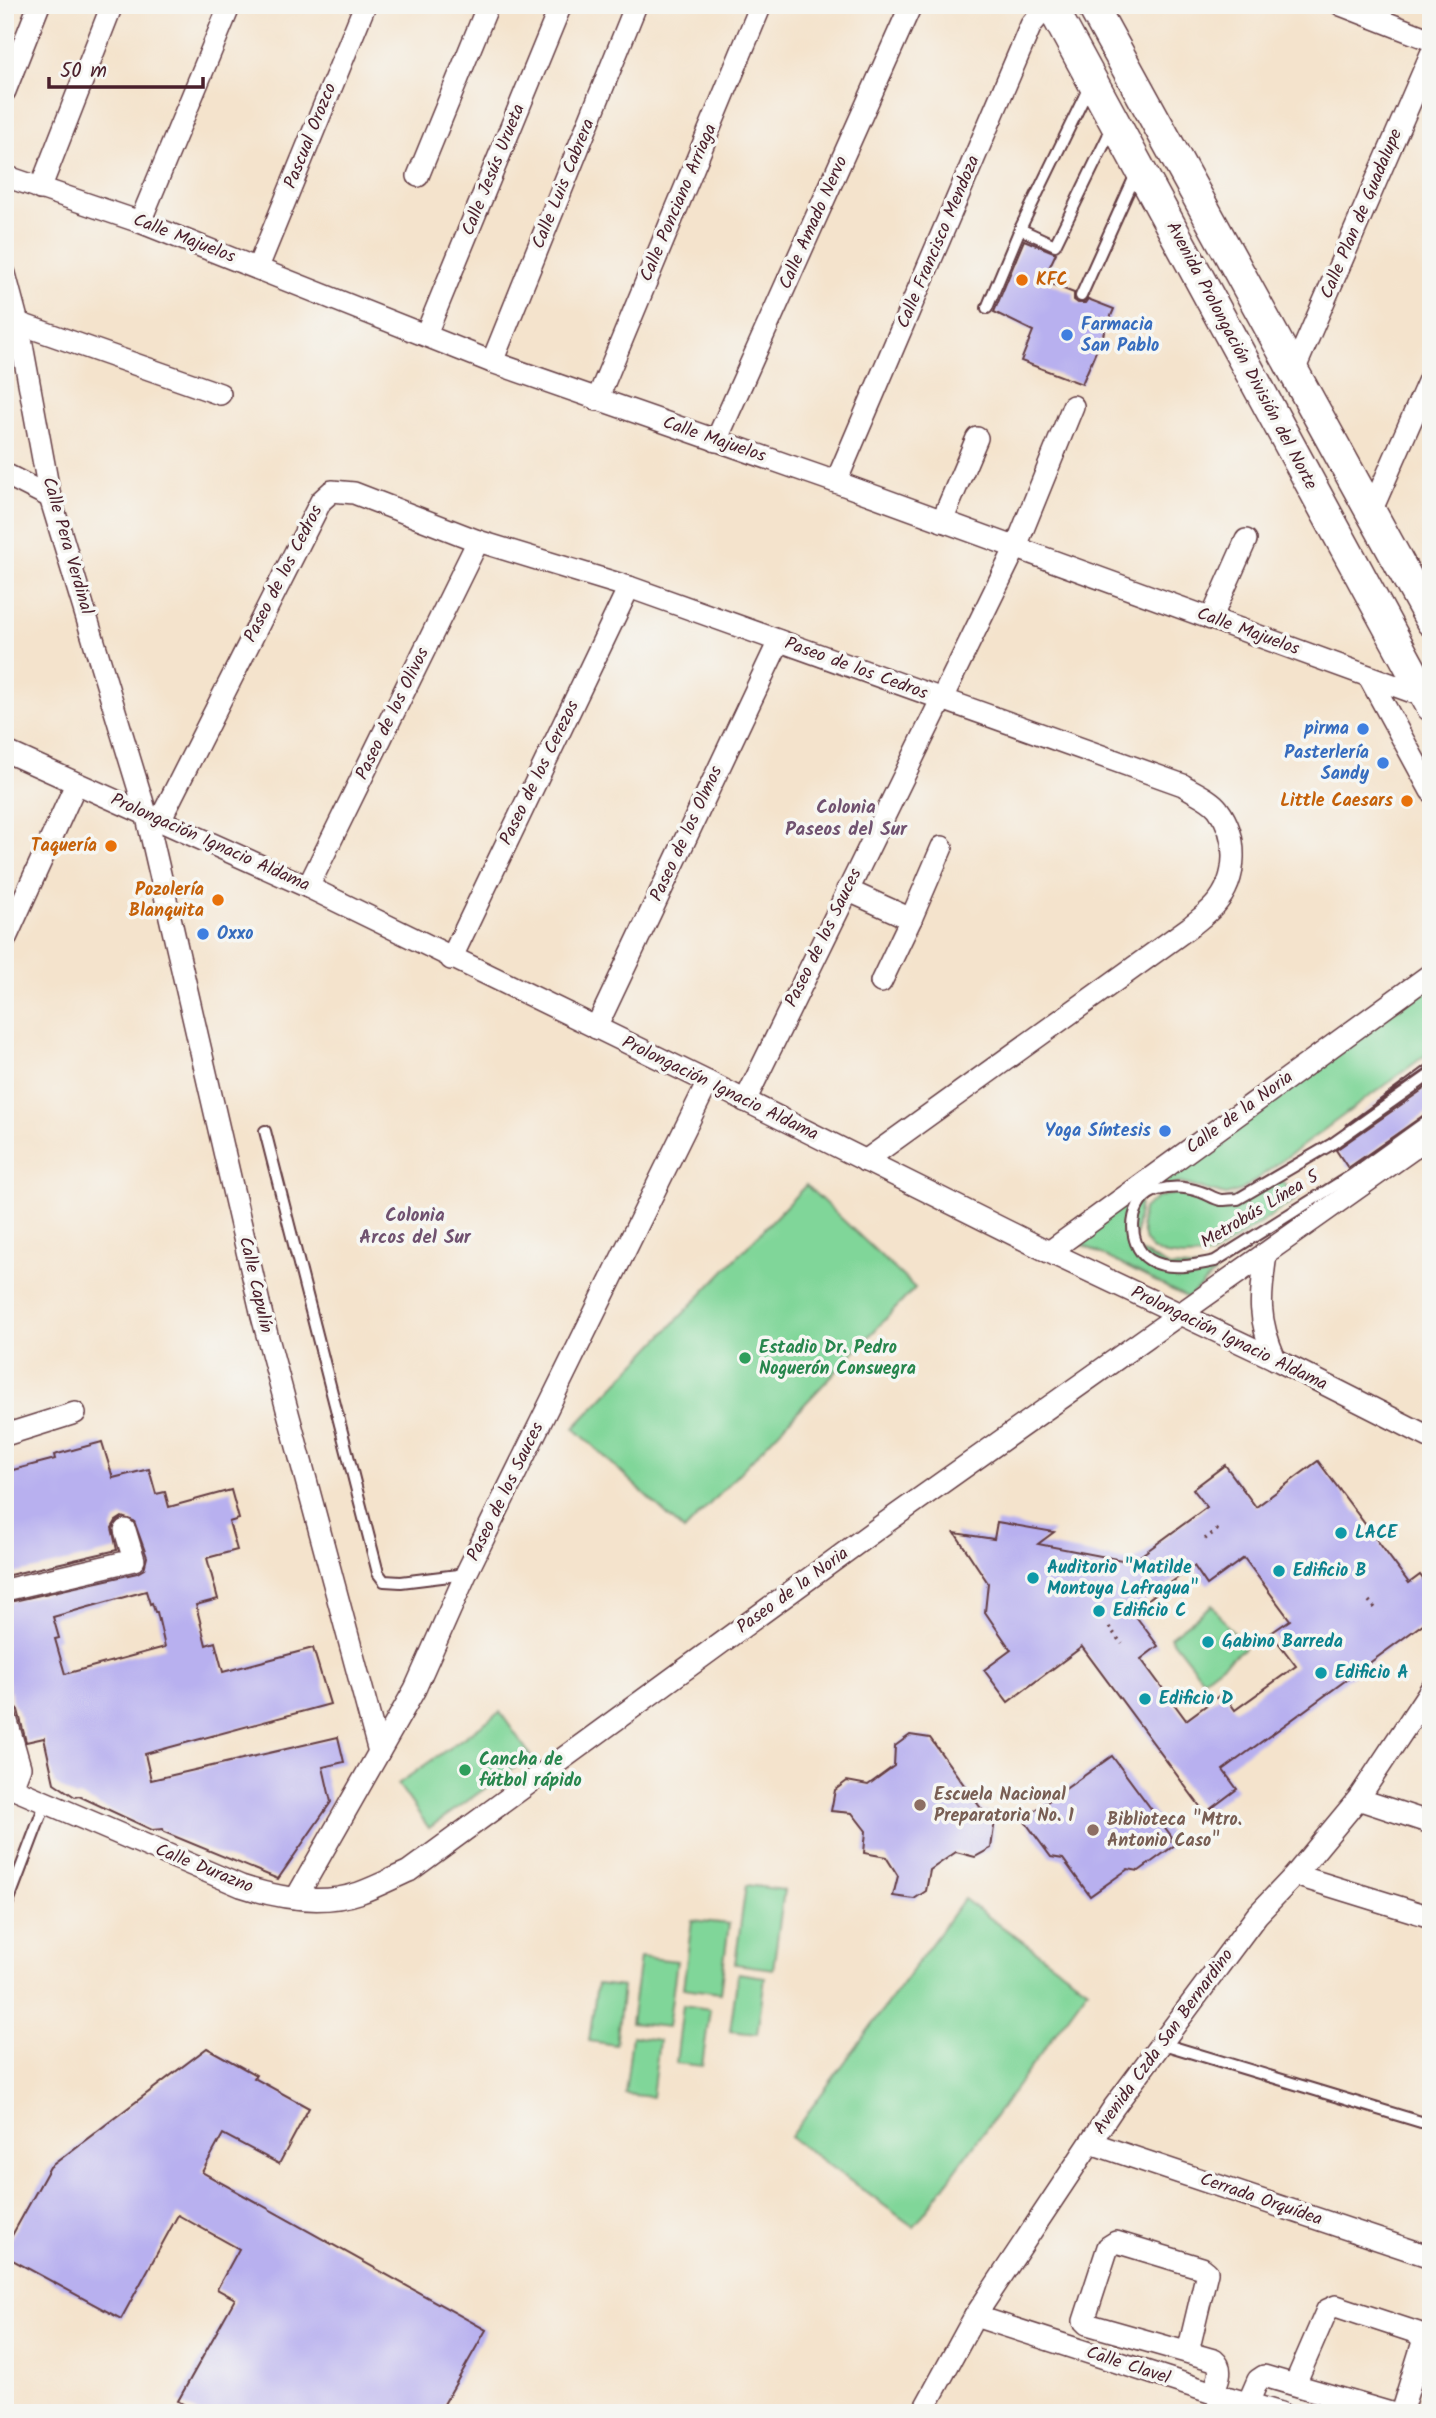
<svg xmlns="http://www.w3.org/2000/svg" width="1436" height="2418" font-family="Kalam,sans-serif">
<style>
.green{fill:#80d699;stroke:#657a62;stroke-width:2}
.building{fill:#b8b0ef;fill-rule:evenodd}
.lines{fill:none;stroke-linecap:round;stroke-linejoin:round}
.service-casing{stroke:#643c43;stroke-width:14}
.minor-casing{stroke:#643c43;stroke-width:24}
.secondary-casing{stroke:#643c43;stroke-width:33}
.path{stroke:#643c43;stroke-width:3.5;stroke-dasharray:2 5;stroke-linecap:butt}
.service{stroke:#fff;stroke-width:10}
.minor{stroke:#fff;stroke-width:21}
.secondary{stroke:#fff;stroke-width:30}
.food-dot{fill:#e8710a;stroke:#f6f6f2;stroke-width:2.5}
.shop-dot{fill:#3f7fe0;stroke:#f6f6f2;stroke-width:2.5}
.leisure-dot{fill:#2e9e5b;stroke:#f6f6f2;stroke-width:2.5}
.culture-dot{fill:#0f9aa8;stroke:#f6f6f2;stroke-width:2.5}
.education-dot{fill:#8d6e63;stroke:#f6f6f2;stroke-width:2.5}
.labels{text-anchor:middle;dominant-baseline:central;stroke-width:7;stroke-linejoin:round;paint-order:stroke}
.street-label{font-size:18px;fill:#4a1f2b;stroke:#f6f6f2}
.food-label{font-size:18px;font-weight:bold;fill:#c56008;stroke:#f6f6f2;text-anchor:end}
.shop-label{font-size:18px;font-weight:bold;fill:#366cbe;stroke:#f6f6f2;text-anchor:end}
.leisure-label{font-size:18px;font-weight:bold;fill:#27864d;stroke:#f6f6f2;text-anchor:start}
.culture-label{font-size:18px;font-weight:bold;fill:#0d838f;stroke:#f6f6f2;text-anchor:start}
.education-label{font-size:18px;font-weight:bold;fill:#785e54;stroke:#f6f6f2;text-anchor:start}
.neighbourhood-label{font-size:19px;font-weight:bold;fill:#705270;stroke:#f6f6f2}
</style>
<rect width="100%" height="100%" fill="#f6f6f2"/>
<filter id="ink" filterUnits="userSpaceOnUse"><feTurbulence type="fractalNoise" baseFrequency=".0143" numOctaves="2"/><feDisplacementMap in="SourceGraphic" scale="14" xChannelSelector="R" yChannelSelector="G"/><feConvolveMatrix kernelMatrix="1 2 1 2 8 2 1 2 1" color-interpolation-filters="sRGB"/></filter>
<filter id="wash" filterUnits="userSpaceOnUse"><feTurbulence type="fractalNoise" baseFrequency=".00686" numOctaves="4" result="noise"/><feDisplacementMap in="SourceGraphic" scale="28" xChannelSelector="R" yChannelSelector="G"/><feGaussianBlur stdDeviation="1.57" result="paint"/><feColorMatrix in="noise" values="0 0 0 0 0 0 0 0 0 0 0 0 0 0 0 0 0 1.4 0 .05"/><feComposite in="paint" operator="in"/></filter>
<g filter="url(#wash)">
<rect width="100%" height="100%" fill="#f4e3cc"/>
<g class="green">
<polygon points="1431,985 1431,1051 1242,1190 1226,1195 1180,1183 1141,1194 1134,1248 1170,1267 1207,1269 1215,1273 1188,1298 1069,1238"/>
<polygon points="1280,1179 1298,1198 1211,1256 1183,1257 1166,1255 1154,1251 1145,1241 1141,1225 1143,1209 1158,1197 1177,1193 1194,1194 1218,1204"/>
<polygon points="806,1185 915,1288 684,1531 574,1428"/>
<polygon points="1212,1605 1244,1648 1203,1679 1170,1637"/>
<polygon points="500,1712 531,1756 429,1828 398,1784"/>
<polygon points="746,1885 784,1890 773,1969 735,1964"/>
<polygon points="964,1899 1088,1989 914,2227 790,2137"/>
<polygon points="692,1920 729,1924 720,1993 683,1988"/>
<polygon points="640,1957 677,1961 668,2027 631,2023"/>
<polygon points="738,1973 765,1977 757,2034 730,2031"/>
<polygon points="597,1984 623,1987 616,2045 589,2041"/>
<polygon points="683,2005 710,2009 702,2066 676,2063"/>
<polygon points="632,2036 659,2040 652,2097 625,2094"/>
</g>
<g id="blocks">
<g class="building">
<polygon points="1024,240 1056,253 1043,281 1074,293 1074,300 1078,303 1085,303 1088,299 1114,309 1082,384 1021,361 1033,331 994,312"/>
<polygon points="1431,1062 1431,1066 1346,1125"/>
<polygon points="1431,1084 1431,1110 1348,1168 1336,1150"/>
<path d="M 102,1442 L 113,1478 L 149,1469 L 156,1494 L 165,1492 L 169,1507 L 231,1490 L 239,1519 L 229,1522 L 237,1550 L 207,1558 L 218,1599 L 196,1605 L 206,1645 L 215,1642 L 223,1672 L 313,1648 L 330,1704 L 145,1754 L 151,1780 L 338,1737 L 344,1762 L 323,1767 L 331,1802 L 278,1879 L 164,1832 L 163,1829 L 152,1830 L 79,1796 L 75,1797 L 54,1783 L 44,1738 L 26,1742 L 18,1710 L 13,1704 L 5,1666 L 5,1603 L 137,1573 L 144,1569 L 147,1557 L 134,1521 L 122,1517 L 116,1521 L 112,1528 L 117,1550 L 5,1576 L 5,1472 L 55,1459 L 54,1455 ZM 146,1591 L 150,1604 L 152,1603 L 155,1612 L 157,1612 L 165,1647 L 65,1674 L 55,1639 L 59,1638 L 53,1617 Z"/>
<path d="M 1318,1461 L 1409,1583 L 1420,1575 L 1431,1590 L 1431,1618 L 1223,1770 L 1237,1789 L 1205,1813 L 1082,1647 L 1008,1702 L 984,1670 L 1011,1650 L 985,1612 L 988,1583 L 955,1533 L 994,1539 L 997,1522 L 1054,1532 L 1038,1544 L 1132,1562 L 1207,1507 L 1193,1489 L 1225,1465 L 1256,1507 ZM 1244,1558 L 1290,1620 L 1271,1633 L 1296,1666 L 1235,1710 L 1223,1693 L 1186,1720 L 1141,1659 L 1158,1646 L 1132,1611 L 1194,1566 L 1207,1585 Z"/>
<polygon points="910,1735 930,1738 983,1811 996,1813 991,1848 975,1857 956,1852 930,1870 926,1891 914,1899 893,1896 898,1876 886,1857 864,1853 866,1831 852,1813 831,1811 835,1790 847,1781 868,1785 894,1766 895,1746"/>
<polygon points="1112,1756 1172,1837 1168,1840 1179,1842 1139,1871 1128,1869 1090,1896 1063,1859 1051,1857 1023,1819"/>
<polygon points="207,2048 256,2075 254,2078 309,2108 279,2164 223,2134 202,2172 486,2330 439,2413 198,2413 178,2401 235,2299 217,2289 239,2249 178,2215 121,2319 5,2256 5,2248 50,2167"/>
</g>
</g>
</g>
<g filter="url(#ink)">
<use href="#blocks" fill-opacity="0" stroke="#643c43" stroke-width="2"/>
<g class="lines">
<g class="service-casing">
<g id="service">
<polyline points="1089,87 1020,229 1055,245 1112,128"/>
<polyline points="1081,296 1136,174"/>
<polyline points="987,308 1020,229"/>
<path d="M 1431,1074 L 1332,1144 L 1238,1199 C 1233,1199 1226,1200 1221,1200 C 1214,1199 1208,1194 1201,1192 C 1187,1187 1173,1186 1158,1190 C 1129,1197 1124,1244 1150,1260 C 1168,1271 1196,1265 1215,1261 L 1352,1175 L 1431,1118"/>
<polyline points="265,1131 378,1573 384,1581 401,1582 466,1574"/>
<polyline points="5,1910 46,1802"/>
<polyline points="1160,2043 1421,2122"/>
</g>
</g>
<g class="minor-casing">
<g id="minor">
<polyline points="1341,5 1431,40"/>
<polyline points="5,91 39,5"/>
<polyline points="5,176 140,222 492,362 836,482 1426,697"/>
<polyline points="418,176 488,5"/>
<polyline points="40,189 112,5"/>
<polyline points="140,222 230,5"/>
<polyline points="258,267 365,5"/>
<polyline points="5,274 18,323 50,497 146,813 262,1316 379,1752"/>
<polyline points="18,323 220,394"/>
<polyline points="426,334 561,5"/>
<polyline points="492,362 636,5"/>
<polyline points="1293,373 1431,54"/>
<polyline points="597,400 761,5"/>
<polyline points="716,441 911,5"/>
<polyline points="5,474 50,497"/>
<polyline points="836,482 1031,25 1048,5"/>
<polyline points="1370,514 1431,375"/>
<polyline points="942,521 977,438"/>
<polyline points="1211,619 1246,540"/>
<polyline points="1369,677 1431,791"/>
<polyline points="5,751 308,887 708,1082 1049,1252 1275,1359 1431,1438"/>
<path d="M 160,820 L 321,501 L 332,491 L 354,493 L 478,541 L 629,587 L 1183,785 C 1193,792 1211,799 1218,809 C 1239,837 1238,879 1215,905 C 1208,913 1198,920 1190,927 L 865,1161"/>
<polyline points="308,887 478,541"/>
<polyline points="847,890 911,919 942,847"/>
<polyline points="5,940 76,784"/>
<polyline points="451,959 629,587"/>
<polyline points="881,982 911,919"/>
<polyline points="596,1028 779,641"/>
<polyline points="745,1101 1015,549 1073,406"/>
<polyline points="1049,1252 1431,974"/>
<path d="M 1266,1254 C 1260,1298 1257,1317 1275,1359"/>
<polyline points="5,1435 75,1413"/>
<polyline points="5,1590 134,1560 125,1530"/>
<polyline points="5,1714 20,1767 12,1788"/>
<path d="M 5,1785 L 241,1886 C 278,1898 321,1906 359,1893 C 376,1887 393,1878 409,1871 L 881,1526 L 1431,1136"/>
<polyline points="1358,1799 1431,1823"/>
<polyline points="1295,1875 1431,1917"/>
<polyline points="296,1898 415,1689 466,1574 708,1082"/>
<polyline points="1091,2143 1431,2257"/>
<polyline points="975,2316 1213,2393 1281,2413"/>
<path d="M 1188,2352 L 1207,2272 L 1202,2268 L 1116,2242 L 1108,2247 L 1084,2321 L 1087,2324 L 1214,2360 C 1225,2369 1217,2382 1213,2393"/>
<polyline points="1295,2384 1327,2310 1336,2306 1418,2333 1423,2342 1401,2413"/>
<polyline points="1248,2403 1258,2380 1264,2376 1391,2413"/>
<polyline points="922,2413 975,2316 1114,2107 1257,1915 1295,1875 1358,1799 1431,1689"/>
</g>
</g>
<g class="secondary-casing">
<g id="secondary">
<polyline points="1051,5 1431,706"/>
<polyline points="1092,5 1431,621"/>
</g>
</g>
<g class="path">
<polyline points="1205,1539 1221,1527"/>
<polyline points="1369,1601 1375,1608"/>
<polyline points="1109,1627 1122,1644"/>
</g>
<use href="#service" class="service"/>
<use href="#minor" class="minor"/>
<use href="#secondary" class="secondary"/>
</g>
</g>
<g class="food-dot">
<circle cx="1022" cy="280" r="7"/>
<circle cx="1407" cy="801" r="7"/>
<circle cx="111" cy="846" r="7"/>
<circle cx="218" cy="900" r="7"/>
</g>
<g class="shop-dot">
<circle cx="1067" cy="335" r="7"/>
<circle cx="1363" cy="729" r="7"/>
<circle cx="1383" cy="763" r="7"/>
<circle cx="203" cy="934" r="7"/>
<circle cx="1165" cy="1131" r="7"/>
</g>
<g class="leisure-dot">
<circle cx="745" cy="1358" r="7"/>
<circle cx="465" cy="1770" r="7"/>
</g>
<g class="culture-dot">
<circle cx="1341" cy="1533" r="7"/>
<circle cx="1279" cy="1571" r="7"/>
<circle cx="1033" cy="1578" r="7"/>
<circle cx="1099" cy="1611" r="7"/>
<circle cx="1208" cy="1642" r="7"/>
<circle cx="1321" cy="1673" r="7"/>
<circle cx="1145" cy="1699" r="7"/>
</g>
<g class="education-dot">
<circle cx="920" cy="1805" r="7"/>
<circle cx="1093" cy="1830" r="7"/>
</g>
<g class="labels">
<g class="street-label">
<text transform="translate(311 136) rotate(-68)">Pascual Orozco</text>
<text transform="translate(494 170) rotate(-68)">Calle Jesús Urueta</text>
<text transform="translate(564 184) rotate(-68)">Calle Luis Cabrera</text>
<text transform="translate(679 203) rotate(-67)">Calle Ponciano Arriaga</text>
<text transform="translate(1362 214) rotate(-67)">Calle Plan de Guadalupe</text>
<text transform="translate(814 223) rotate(-66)">Calle Amado Nervo</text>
<text transform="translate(184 239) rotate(21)">Calle Majuelos</text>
<text transform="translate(939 242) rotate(-67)">Calle Francisco Mendoza</text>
<text transform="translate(1241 356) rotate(62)">Avenida Prolongación División del Norte</text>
<text transform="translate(714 440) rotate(19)">Calle Majuelos</text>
<text transform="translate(67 546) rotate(74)">Calle Pera Verdinal</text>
<text transform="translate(284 574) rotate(-63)">Paseo de los Cedros</text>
<text transform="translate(1248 632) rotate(20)">Calle Majuelos</text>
<text transform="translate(856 669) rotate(20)">Paseo de los Cedros</text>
<text transform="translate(393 714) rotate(-64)">Paseo de los Olivos</text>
<text transform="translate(540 773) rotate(-64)">Paseo de los Cerezos</text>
<text transform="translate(687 834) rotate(-65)">Paseo de los Olmos</text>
<text transform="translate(210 843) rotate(24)">Prolongación Ignacio Aldama</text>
<text transform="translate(824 938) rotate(-64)">Paseo de los Sauces</text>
<text transform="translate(720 1089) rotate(26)">Prolongación Ignacio Aldama</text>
<text transform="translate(1240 1113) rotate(-36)">Calle de la Noria</text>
<text transform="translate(1260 1210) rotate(-31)">Metrobús Línea 5</text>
<text transform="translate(255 1285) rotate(77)">Calle Capulín</text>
<text transform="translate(1229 1339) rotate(26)">Prolongación Ignacio Aldama</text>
<text transform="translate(506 1492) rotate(-64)">Paseo de los Sauces</text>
<text transform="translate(793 1591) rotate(-36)">Paseo de la Noria</text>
<text transform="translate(204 1869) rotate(22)">Calle Durazno</text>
<text transform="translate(1164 2042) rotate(-54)">Avenida Czda San Bernardino</text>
<text transform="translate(1261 2200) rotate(19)">Cerrada Orquídea</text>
<text transform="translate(1128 2366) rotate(18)">Calle Clavel</text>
</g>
<g class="food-label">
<text x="1036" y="280" text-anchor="start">KFC</text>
<text x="1393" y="801">Little Caesars</text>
<text x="97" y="846">Taquería</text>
<text x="204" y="890">Pozolería<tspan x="204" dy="21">Blanquita</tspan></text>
</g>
<g class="shop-label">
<text x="1081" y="325" text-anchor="start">Farmacia<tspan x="1081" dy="21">San Pablo</tspan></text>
<text x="1349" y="729">pirma</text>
<text x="1369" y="753">Pasterlería<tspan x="1369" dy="21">Sandy</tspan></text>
<text x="217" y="934" text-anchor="start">Oxxo</text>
<text x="1151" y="1131">Yoga Síntesis</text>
</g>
<g class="leisure-label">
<text x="759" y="1348">Estadio Dr. Pedro<tspan x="759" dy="21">Noguerón Consuegra</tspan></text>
<text x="479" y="1760">Cancha de<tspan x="479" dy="21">fútbol rápido</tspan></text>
</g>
<g class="culture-label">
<text x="1355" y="1533">LACE</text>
<text x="1047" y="1568">Auditorio "Matilde<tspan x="1047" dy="21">Montoya Lafragua"</tspan></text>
<text x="1293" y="1571">Edificio B</text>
<text x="1113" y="1611">Edificio C</text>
<text x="1222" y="1642">Gabino Barreda</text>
<text x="1335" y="1673">Edificio A</text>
<text x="1159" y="1699">Edificio D</text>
</g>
<g class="education-label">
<text x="934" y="1795">Escuela Nacional<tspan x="934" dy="21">Preparatoria No. 1</tspan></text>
<text x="1107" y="1820">Biblioteca "Mtro.<tspan x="1107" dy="21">Antonio Caso"</tspan></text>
</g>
<g class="neighbourhood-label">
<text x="846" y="808">Colonia<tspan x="846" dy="22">Paseos del Sur</tspan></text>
<text x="415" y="1216">Colonia<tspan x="415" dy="22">Arcos del Sur</tspan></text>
</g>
</g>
<rect width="1436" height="2418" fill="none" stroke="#f6f6f2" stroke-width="28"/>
<path d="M49 77v10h154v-10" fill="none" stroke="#4a1f2b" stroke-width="3.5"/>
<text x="60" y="77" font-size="21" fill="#4a1f2b" stroke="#f6f6f2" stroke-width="5" paint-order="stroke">50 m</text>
</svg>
